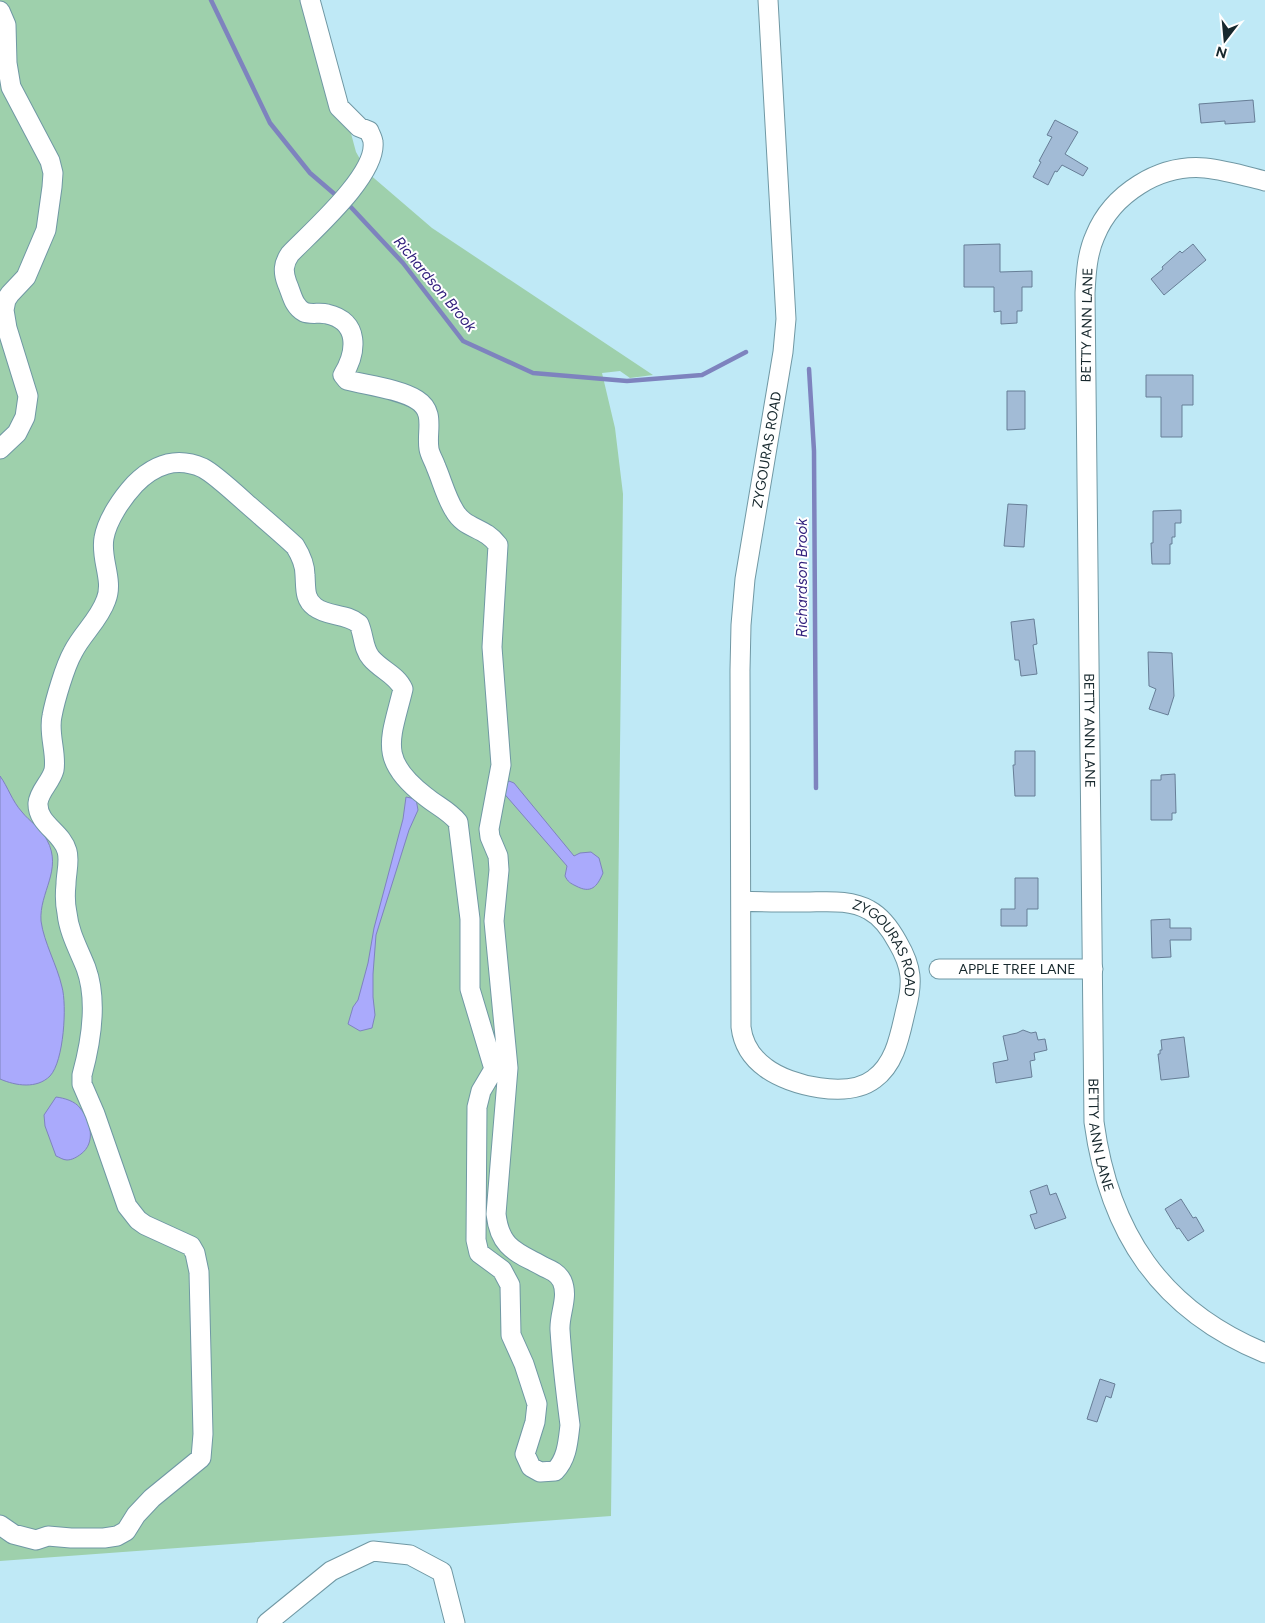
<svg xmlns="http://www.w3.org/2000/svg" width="1265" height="1623" font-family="Figtree,sans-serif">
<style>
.green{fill:#9ed0ac}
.water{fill:#aaaafc;stroke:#7e83be}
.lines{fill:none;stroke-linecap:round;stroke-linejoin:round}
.stream{stroke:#7e83be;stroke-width:4.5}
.building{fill:#a2bbd6;stroke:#677e97}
.minor-casing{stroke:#7098a4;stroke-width:21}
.minor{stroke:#fff;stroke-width:19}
.labels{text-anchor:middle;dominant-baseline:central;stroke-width:4;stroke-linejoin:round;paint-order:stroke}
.street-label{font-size:14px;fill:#17282d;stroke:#fff}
.water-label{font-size:15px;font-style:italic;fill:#32217d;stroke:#fff}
</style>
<rect width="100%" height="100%" fill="#bfe9f6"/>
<polygon class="green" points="0,0 315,0 356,152 368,173 432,228 653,375 630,378 620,371 602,373 615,428 623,494 611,1516 0,1561"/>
<g class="water">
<path d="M 0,776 C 8,787 12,801 22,812 C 29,821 42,829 47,840 C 63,870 39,892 41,921 C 44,943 57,965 62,987 C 67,1005 64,1061 50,1076 C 37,1089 16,1086 0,1079 Z"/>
<path d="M 509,781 L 514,783 L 574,856 L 580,853 L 591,852 L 599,858 L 603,873 C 597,887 591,894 576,886 C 570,883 568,882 565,876 L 567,866 L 501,790 Z"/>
<polygon points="406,797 416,799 418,810 409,830 376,935 373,974 373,997 375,1015 372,1028 360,1031 348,1024 353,1007 358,1000 368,963 374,928 403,819"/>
<path d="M 56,1097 C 64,1098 75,1101 80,1108 C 91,1121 96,1143 81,1154 C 77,1157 72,1160 67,1160 C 63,1160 59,1157 56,1156 L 45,1126 L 44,1115 Z"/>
</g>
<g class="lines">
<g class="stream">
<polyline points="211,0 270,123 310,173 338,197"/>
<polyline points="348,204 403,263 463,341 533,373 627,381 702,375 746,352"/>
<polyline points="809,369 814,451 816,788"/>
</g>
</g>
<g class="building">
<polygon points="1253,100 1255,122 1225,124 1225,121 1201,123 1199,104"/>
<polygon points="1055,120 1078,132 1065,154 1088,168 1083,176 1062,165 1057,172 1055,171 1048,185 1033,177 1041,162 1039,161 1052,137 1047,135"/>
<polygon points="1000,244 1000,272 1032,271 1032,287 1022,287 1022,311 1017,311 1017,323 1001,324 1001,311 994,312 994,287 964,287 964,245"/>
<polygon points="1193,244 1206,260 1164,295 1151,279 1163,269 1162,267 1180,251 1182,253"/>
<polygon points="1146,375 1193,375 1193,405 1182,405 1182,437 1161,437 1161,397 1146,397"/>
<polygon points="1007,391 1025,391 1025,429 1007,430"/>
<polygon points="1008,504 1027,505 1024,547 1004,546"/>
<polygon points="1181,510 1181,523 1175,523 1175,537 1172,537 1172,544 1170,544 1170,564 1152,564 1151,543 1153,543 1153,511"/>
<polygon points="1034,619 1037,644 1033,645 1037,674 1021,676 1019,660 1015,660 1011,622"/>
<polygon points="1148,652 1172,653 1174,696 1168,715 1149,709 1156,689 1149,686"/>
<polygon points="1015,751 1035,751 1035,796 1015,796 1013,765 1015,765"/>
<polygon points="1175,774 1176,813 1172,813 1172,820 1151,820 1151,780 1161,780 1161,775"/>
<polygon points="1015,878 1038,878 1038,909 1027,909 1027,926 1001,926 1001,909 1015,909"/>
<polygon points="1170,919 1170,928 1191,928 1191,940 1170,940 1171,957 1152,958 1151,920"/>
<polygon points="1023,1030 1031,1033 1036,1032 1038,1040 1045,1039 1047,1050 1034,1053 1035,1060 1030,1061 1032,1077 996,1083 993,1063 1008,1060 1003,1036 1017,1033"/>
<polygon points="1184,1037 1189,1077 1161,1080 1158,1054 1160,1054 1160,1050 1162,1050 1161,1040"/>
<polygon points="1047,1185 1050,1195 1056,1193 1066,1218 1035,1229 1030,1215 1037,1213 1030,1191"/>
<polygon points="1181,1199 1193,1218 1196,1217 1204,1231 1188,1241 1179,1228 1177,1229 1165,1209"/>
<polygon points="1100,1379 1115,1384 1111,1398 1106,1396 1097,1422 1087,1419"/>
</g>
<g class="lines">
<g class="minor-casing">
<g id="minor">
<polyline points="0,11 6,25 7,63 11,87 50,161 53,173 52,187 46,230 26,277 10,294 6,300 4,310 7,328 28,396 25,417 17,433 0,449"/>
<path id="s1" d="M 1265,181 C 1245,176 1225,170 1205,168 C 1159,164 1112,194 1095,236 C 1087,254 1086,274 1085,293 L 1094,1122 C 1109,1232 1160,1310 1265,1353"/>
<path id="s2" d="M 741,901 C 762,902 784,902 805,902 C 826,902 850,899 869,910 C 882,917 891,930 898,943 C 912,967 913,983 906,1009 C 900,1034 896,1063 874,1079 C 848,1099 790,1086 766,1068 C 752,1058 743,1044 741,1027 L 740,670 L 741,625 L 745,579 L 783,352 L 786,319 L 768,0"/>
<path id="s3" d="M 939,969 L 1093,969"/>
<path d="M 0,1525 L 13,1534 L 36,1540 L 48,1536 L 71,1538 L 104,1538 L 117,1536 L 126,1531 L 136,1515 L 152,1498 L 201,1458 L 203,1434 L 199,1272 L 195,1253 L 191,1246 L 145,1225 L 138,1220 L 127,1206 L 95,1114 L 82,1084 L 82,1075 C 91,1042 98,1001 86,968 C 79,950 69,933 67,913 C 65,904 65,894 66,884 C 66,874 70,861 67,851 C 62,832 37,824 38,803 C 39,791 51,782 54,770 C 57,753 48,734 52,716 C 55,700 65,666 73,652 C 82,634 99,620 106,600 C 114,580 100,559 104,538 C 107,520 122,498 135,484 C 154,465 176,456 203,468 C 213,473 235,493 245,502 C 262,517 279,531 295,546 C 300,554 305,566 305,575 C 306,588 304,599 315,607 C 328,617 346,613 359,624 C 364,635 363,649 371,658 C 381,670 397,675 403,689 C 391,739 377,759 425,796 C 437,806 448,810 458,822 L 470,919 L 470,989 L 494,1069 L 481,1091 L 477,1107 L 476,1240 L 479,1253 L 502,1270 L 510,1285 L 511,1335 L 524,1364 L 537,1404 L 535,1422 L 525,1454 L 531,1467 L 540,1472 L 555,1471 C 567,1459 568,1442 570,1425 C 566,1394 562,1362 560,1330 C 559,1314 569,1297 562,1281 C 558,1273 551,1270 544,1267 C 517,1252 500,1249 496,1214 L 508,1068 L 494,921 L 499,870 L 498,856 L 490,837 L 489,829 L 501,765 L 492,647 L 498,545 C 484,526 465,530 454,510 C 446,497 442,481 436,467 C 434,461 430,455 429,449 C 426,431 436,412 417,400 C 400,389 366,385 347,380 L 343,375 C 357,352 360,321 327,314 C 320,312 311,315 304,312 C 293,306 292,294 287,283 C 283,272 283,264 290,254 C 312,231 377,175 373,142 C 373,139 370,134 369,131 L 359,127 L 339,107 L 310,0"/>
<polyline points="267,1623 331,1571 373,1551 410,1555 442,1572 455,1623"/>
</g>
</g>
<use href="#minor" class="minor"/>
</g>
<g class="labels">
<g class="street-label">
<text transform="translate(1087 325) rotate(-89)">BETTY ANN LANE</text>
<text stroke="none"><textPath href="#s2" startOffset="1064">ZYGOURAS ROAD</textPath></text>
<text stroke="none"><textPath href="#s1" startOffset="695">BETTY ANN LANE</textPath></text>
<text stroke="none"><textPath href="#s2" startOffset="171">ZYGOURAS ROAD</textPath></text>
<text stroke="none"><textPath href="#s3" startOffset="78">APPLE TREE LANE</textPath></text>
<text stroke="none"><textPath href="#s1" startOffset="1100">BETTY ANN LANE</textPath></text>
</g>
<g class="water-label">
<text transform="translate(435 284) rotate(50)">Richardson Brook</text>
<text transform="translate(802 578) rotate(-90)">Richardson Brook</text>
</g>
</g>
<g transform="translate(1225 40) rotate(196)" stroke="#ffffff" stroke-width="4" paint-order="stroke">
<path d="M0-4L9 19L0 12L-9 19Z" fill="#17282d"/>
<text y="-8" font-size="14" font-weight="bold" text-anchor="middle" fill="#17282d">N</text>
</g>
</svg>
